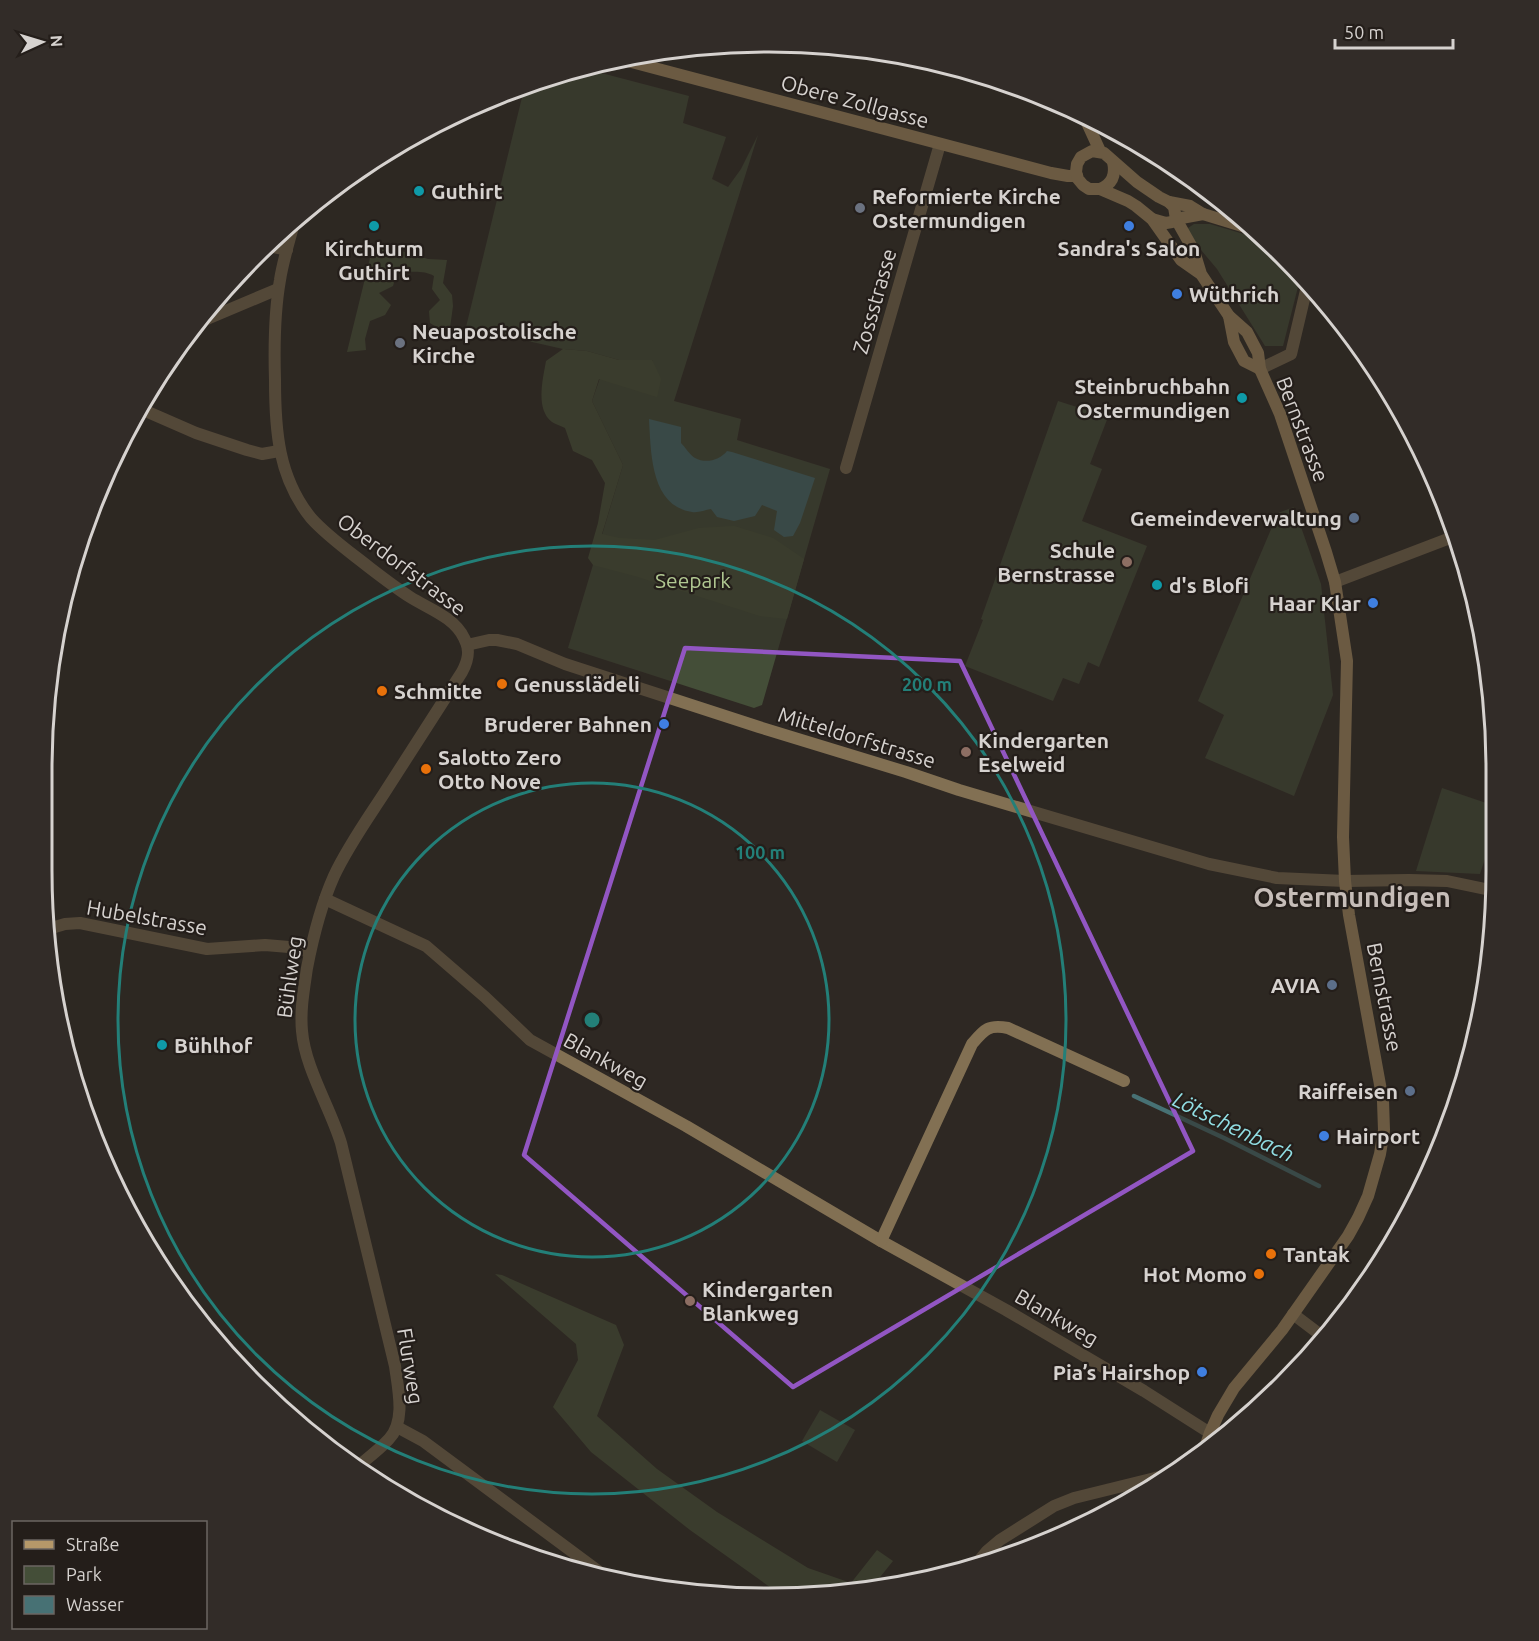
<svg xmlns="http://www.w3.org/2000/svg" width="1539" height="1641" font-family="Ubuntu,sans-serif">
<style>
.green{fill:#444e38}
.forest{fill:#4a563a}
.water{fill:#477174}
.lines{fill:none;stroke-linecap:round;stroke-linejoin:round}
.stream{stroke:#477174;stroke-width:4.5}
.street{stroke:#827053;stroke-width:12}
.secondary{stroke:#b59869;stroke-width:12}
.marked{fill:none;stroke:#9256c3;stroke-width:4.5;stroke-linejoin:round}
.ring{fill:none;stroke:#237f78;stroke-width:3}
.culture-dot{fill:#0f9aa8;stroke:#241e1a;stroke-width:2}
.worship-dot{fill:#6b7280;stroke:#241e1a;stroke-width:2}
.shop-dot{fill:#3f7fe0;stroke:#241e1a;stroke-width:2}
.service-dot{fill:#5c6f8a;stroke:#241e1a;stroke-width:2}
.education-dot{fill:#8d6e63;stroke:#241e1a;stroke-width:2}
.food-dot{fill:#e8710a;stroke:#241e1a;stroke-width:2}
.labels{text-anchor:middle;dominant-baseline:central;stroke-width:4.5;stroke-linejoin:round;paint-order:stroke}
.street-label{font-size:21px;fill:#d6d2cf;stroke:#241e1a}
.poi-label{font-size:21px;font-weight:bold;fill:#d6d2cf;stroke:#241e1a;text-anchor:start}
.park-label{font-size:21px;fill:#b1c892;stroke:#241e1a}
.water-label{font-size:22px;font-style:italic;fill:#91dee3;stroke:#241e1a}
.district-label{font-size:27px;font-weight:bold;fill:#c6bdb8;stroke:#241e1a}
.rim{fill:none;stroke:#d6d2cf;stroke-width:3}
.centre{fill:#237f78;stroke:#241e1a;stroke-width:3}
.ring-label{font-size:18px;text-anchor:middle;font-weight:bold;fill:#237f78;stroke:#241e1a;stroke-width:4.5;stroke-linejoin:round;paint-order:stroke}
</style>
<rect width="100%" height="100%" fill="#2e2823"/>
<g class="green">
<polygon points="586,69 689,96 683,123 726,137 712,179 728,187 741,169 758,135 674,401 741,419 737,440 830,469 762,705 754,708 568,648 623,465 592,401 600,378 653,360 619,360 587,351 563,349 466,327 525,85 535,81"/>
<polygon points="1194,224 1210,224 1264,240 1301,275 1283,346 1265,346 1217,269 1191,238 1188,231 1188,228"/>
<polygon points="1058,401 1108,417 1090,464 1102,469 1082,521 1147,546 1099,667 1088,662 1079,684 1063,678 1053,701 965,666 983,620 981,619"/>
<polygon points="1294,507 1321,584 1333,695 1294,796 1205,758 1224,715 1198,701 1278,513"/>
<polygon points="1442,788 1495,806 1496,825 1480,874 1416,871"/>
<polygon points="820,1410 855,1430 837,1462 802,1441"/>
</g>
<g class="forest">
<path d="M 378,244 L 428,259 L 447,260 L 443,283 L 452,295 L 453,306 L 449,335 L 430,323 L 429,311 L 440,300 L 432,289 L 434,276 C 424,270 409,272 397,273 L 393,286 L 379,293 L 391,305 L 385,315 L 370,321 L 365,339 L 366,350 L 347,352 L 372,250 Z"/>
<path d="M 563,349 L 587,351 L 619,360 L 652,360 L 661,379 L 657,397 L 599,379 L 592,401 L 623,465 L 602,534 L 619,538 L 655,540 L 699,528 L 734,526 L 773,538 L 804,559 L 787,619 L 760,616 L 635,576 L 593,565 L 588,558 L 598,523 L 605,483 L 592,460 L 573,451 L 565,428 C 561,426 555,424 552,422 C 535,409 543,379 546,361 Z"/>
<polygon points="495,1274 502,1275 616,1325 624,1345 597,1416 657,1469 717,1512 808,1568 851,1583 877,1550 893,1561 868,1592 781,1595 690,1530 591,1452 553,1407 578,1360 576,1344"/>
</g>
<path class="water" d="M 649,419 L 681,427 L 681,443 C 685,447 690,455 695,458 C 706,464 720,460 727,451 L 732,452 L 815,478 L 800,523 L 793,536 L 784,537 L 774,530 L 777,511 L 762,505 L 755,516 L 734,521 L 717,517 L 711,509 C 705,510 698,513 692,512 C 650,506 651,451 649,419 Z"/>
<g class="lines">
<polyline class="stream" points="1134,1096 1224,1138 1319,1186"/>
<g class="street">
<path d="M 295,219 C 290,239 283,260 280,280 C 274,314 274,347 275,380 C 275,430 278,477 311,518 C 328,537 350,552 370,568 C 383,578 396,588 410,597 C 429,609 454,617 464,638 C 471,650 468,661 462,672 C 436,713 409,754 383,795 C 366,821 347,848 334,876 C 321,905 313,937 307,968 C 304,989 300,1010 302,1031 C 305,1068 330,1107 341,1143 L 395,1366 C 398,1389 406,1421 389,1439 C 380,1449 368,1458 357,1467"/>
<polyline points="268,246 287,250"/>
<polyline points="195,324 278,289"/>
<polyline points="1260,369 1291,354 1308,282"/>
<polyline points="141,409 196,433 247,450 262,454 279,451"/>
<polyline points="846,468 940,144"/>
<polyline points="1335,582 1458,535"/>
<polyline points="467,645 489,640 497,640 517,644 565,664 759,727 906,772 959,790 1209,864 1277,878 1345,881 1409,880 1447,881 1495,891"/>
<polyline points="325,899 426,946 485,997 530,1040 686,1126 881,1241 1006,1310 1144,1391 1210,1433"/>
<polyline points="48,929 65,924 80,923 207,949 265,945 289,947 310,952"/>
<path d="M 881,1241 L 972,1044 C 984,1030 988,1024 1008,1028 L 1124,1081"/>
<polyline points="1293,1314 1322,1336"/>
<polyline points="397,1427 423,1441 609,1579"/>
<polyline points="974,1567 987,1551 1000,1540 1054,1506 1074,1498 1155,1478 1170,1475"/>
</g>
<g class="secondary">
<polyline points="624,60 1051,173 1068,176 1077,176"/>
<polyline points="1083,114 1100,151"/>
<path d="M 1100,189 C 1112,184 1116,175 1113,162"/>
<polyline points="1169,202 1190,206 1203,214 1252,229"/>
<polyline points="1152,219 1166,223 1172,222 1176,219 1203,214"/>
<polyline points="1201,274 1181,260 1152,219 1136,206 1128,201 1100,189 1089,189 1083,185 1078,179 1076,172 1077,164 1081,157 1092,151 1104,153 1137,182 1159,197 1169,202 1174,207 1176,219 1194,251 1201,274 1229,316 1247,332 1258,353 1260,369 1280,414 1326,552 1335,582 1347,661 1343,837 1345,881 1349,915 1383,1101 1384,1130 1380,1154 1368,1196 1358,1218 1348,1236 1282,1330 1234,1388 1218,1415 1210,1433 1204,1451"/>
<polyline points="1229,316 1234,342 1244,361 1260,369"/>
</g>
</g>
<path d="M0 0H1539V1641H0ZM 685,648 L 960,661 L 1193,1151 L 793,1387 L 524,1155 Z" fill="#2e2823" fill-opacity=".55" fill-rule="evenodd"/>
<path class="marked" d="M 685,648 L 960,661 L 1193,1151 L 793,1387 L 524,1155 Z"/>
<g class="ring">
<circle cx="592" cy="1020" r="237"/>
<circle cx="592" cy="1020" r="474"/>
</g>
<g class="culture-dot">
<circle cx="419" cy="191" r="6"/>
<circle cx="374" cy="226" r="6"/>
<circle cx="1242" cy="398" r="6"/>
<circle cx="1157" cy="585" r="6"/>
<circle cx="162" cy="1045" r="6"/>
</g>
<g class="worship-dot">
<circle cx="860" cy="208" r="6"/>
<circle cx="400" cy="343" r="6"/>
</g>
<g class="shop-dot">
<circle cx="1129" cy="226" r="6"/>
<circle cx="1177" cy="294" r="6"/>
<circle cx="1373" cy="603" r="6"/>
<circle cx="664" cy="724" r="6"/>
<circle cx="1324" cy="1136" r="6"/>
<circle cx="1202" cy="1372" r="6"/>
</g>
<g class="service-dot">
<circle cx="1354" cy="518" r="6"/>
<circle cx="1332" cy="985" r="6"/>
<circle cx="1410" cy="1091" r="6"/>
</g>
<g class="education-dot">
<circle cx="1127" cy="562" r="6"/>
<circle cx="966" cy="752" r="6"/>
<circle cx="690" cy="1301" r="6"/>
</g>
<g class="food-dot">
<circle cx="502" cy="684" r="6"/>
<circle cx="382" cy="691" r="6"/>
<circle cx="426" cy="769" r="6"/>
<circle cx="1271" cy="1254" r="6"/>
<circle cx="1259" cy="1274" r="6"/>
</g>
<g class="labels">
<g class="street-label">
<text transform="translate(855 101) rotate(15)">Obere Zollgasse</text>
<text transform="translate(874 301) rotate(-74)">Zossstrasse</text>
<text transform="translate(1303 429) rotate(69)">Bernstrasse</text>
<text transform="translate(402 564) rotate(37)">Oberdorfstrasse</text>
<text transform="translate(857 737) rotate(17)">Mitteldorfstrasse</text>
<text transform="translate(147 917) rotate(10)">Hubelstrasse</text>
<text transform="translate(289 977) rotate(-82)">Bühlweg</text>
<text transform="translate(1385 997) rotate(79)">Bernstrasse</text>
<text transform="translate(606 1060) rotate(29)">Blankweg</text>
<text transform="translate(1057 1317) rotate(30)">Blankweg</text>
<text transform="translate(411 1366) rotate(81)">Flurweg</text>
</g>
<g class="poi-label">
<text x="431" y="191">Guthirt</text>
<text x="872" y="196">Reformierte Kirche<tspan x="872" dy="24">Ostermundigen</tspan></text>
<text x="374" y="248" text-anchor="middle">Kirchturm<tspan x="374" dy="24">Guthirt</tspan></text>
<text x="1129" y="248" text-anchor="middle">Sandra's Salon</text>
<text x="1189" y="294">Wüthrich</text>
<text x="412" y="331">Neuapostolische<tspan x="412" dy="24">Kirche</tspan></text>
<text x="1230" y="386" text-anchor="end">Steinbruchbahn<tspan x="1230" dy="24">Ostermundigen</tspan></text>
<text x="1342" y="518" text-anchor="end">Gemeindeverwaltung</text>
<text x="1115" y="550" text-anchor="end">Schule<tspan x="1115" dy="24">Bernstrasse</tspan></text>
<text x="1169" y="585">d's Blofi</text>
<text x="1361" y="603" text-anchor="end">Haar Klar</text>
<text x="514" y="684">Genusslädeli</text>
<text x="394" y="691">Schmitte</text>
<text x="652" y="724" text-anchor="end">Bruderer Bahnen</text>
<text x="978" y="740">Kindergarten<tspan x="978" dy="24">Eselweid</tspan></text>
<text x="438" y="757">Salotto Zero<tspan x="438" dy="24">Otto Nove</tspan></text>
<text x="1320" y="985" text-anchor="end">AVIA</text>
<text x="174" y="1045">Bühlhof</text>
<text x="1398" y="1091" text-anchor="end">Raiffeisen</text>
<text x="1336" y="1136">Hairport</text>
<text x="1283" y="1254">Tantak</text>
<text x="1247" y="1274" text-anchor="end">Hot Momo</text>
<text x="702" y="1289">Kindergarten<tspan x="702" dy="24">Blankweg</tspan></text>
<text x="1190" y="1372" text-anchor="end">Pia’s Hairshop</text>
</g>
<g class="park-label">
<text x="693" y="580">Seepark</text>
</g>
<g class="water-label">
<text transform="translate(1234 1126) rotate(26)">Lötschenbach</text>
</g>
<g class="district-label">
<text x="1352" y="897">Ostermundigen</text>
</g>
</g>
<path d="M0 0H1539V1641H0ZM769 52H769A717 717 0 0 1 1486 769V871A717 717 0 0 1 769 1588H769A717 717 0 0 1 52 871V769A717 717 0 0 1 769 52Z" fill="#322c28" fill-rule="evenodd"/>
<path class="rim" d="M769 52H769A717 717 0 0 1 1486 769V871A717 717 0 0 1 769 1588H769A717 717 0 0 1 52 871V769A717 717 0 0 1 769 52Z"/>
<circle cx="592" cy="1020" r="9" class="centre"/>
<g class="ring-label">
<text x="927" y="691">200 m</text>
<text x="760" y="859">100 m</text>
</g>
<rect x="12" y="1521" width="195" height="108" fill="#241e1a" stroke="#6b6662" stroke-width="1.5"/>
<rect x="24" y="1540" width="30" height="9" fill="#b59869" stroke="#6b6662" stroke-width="1.5"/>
<text x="66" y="1551" font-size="18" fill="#d6d2cf">Straße</text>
<rect x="24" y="1566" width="30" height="18" fill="#444e38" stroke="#6b6662" stroke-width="1.5"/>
<text x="66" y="1581" font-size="18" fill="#d6d2cf">Park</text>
<rect x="24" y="1596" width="30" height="18" fill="#477174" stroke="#6b6662" stroke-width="1.5"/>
<text x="66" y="1611" font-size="18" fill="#d6d2cf">Wasser</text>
<g transform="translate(42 42) rotate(86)" stroke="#241e1a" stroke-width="4.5" paint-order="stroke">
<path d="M0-4.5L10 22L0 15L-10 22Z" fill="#d6d2cf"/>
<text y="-9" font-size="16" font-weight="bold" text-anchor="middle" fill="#d6d2cf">N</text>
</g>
<path d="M1335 39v9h118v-9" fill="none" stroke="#d6d2cf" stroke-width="3"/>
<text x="1344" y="39" font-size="18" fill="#d6d2cf" stroke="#241e1a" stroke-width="4.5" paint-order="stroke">50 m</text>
</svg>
